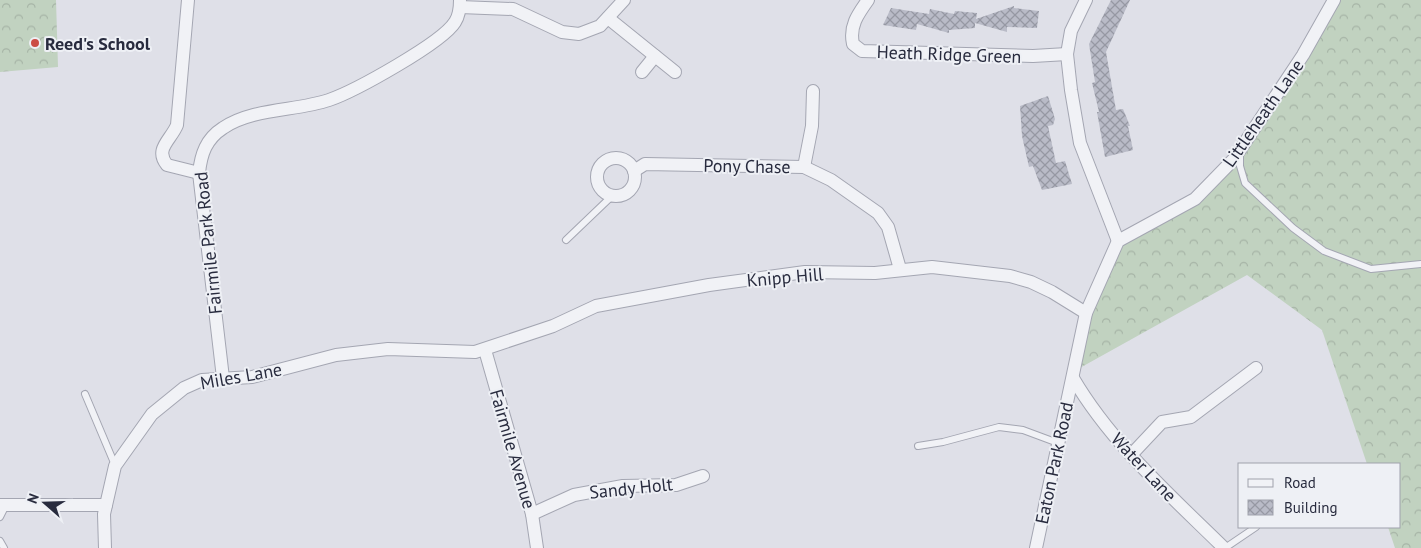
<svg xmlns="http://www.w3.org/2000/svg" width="1421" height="548" font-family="'PT Sans',sans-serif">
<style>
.forest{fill:url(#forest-crowns)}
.building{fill:url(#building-cross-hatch)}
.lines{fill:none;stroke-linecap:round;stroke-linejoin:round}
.lane-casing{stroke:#a4a6b2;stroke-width:8}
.street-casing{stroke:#a4a6b2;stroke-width:14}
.lane{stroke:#f1f2f6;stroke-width:6}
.street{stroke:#f1f2f6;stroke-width:12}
.poi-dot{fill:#cb4d45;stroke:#eef0f5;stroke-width:2}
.labels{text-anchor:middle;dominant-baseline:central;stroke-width:4;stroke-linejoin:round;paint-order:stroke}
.poi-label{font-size:18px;font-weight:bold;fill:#282b3e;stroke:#eef0f5;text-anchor:start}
.street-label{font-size:18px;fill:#282b3e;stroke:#eef0f5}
</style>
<defs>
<pattern id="forest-crowns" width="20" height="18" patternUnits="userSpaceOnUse" patternTransform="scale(1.25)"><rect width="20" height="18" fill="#c1d2c0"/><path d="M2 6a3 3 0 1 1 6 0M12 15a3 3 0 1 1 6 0" fill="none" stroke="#a6b4a6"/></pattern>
<pattern id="building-cross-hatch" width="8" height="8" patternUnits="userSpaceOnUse" patternTransform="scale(1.25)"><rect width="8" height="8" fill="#b9bbc7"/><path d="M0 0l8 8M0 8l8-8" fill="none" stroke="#9698a3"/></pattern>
</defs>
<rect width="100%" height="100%" fill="#dfe0e8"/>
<g class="forest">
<polygon points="0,0 56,0 58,67 0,72"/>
<polygon points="1337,0 1421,0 1421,548 1395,548 1388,527 1400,527 1400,464 1367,464 1322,330 1247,275 1078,369 1090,316 1122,243 1198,202"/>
</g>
<g class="building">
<polygon points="1111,0 1130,0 1106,52 1116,110 1123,109 1130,126 1128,126 1133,150 1105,157 1097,112 1099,112 1092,83 1095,82 1089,44"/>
<polygon points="1014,6 1014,8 1039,11 1037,28 1007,27 1007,32 975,23 975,28 949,30 949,33 917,24 916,30 883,25 891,8 929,14 930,9 954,14 955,11 977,13 976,19"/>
<polygon points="1048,96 1055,119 1053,125 1048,126 1056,163 1065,161 1072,184 1042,190 1033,166 1029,167 1022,136 1020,106"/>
</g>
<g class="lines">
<g class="lane-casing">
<g id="lane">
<polyline points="1240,153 1240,166 1245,183 1293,228 1324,251 1371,269 1421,264"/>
<polyline points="566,240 612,196"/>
<polyline points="85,394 115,465"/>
<polyline points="918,446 943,442 999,427 1023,430 1058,443"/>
<polyline points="0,517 6,505"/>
<polyline points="0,541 4,548"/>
<polyline points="1225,548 1256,527"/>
</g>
</g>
<g class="street-casing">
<g id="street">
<path d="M 188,0 L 177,125 C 171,140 154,149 167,165 L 199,173"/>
<path d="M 868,0 C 858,14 849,26 853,44 L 862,51 L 1033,56 L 1067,54"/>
<polyline points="1086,0 1071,31 1067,54 1071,90 1080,143 1118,241"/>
<polyline points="460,7 513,9 562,32 579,34 600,26 624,0"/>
<polyline points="608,18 675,72"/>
<polyline points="642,72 655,56"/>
<circle cx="616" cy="177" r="19"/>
<polyline points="804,167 812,126 813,91"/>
<polyline points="634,171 645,164 804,167 831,180 878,213 888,227 900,269"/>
<polyline points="485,350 532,514 537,548"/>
<path d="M 223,378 L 199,173 C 201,154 206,139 223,128 C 252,108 297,111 329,100 C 355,91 442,43 455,22 C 459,16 460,8 460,0"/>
<path d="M 1073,378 C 1111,443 1170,495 1224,548"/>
<polyline points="1131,455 1162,422 1191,417 1256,368"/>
<polyline points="0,505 106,505"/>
<polyline points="532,514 574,495 623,486 676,485 703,476"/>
<polyline points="105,548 104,514 115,466 152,414 184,388 202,380 252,377 336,355 388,349 475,352 553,326 596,306 709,285 805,272 875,273 932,267 1010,276 1031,282 1052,292 1086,313"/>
<polyline points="1036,548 1086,313 1118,241 1195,199 1234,159 1303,55 1334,0"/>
</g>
</g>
<use href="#lane" class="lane"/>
<use href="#street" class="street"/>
</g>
<circle class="poi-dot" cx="35" cy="43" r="5"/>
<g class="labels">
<g class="poi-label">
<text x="45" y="43">Reed's School</text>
</g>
<g class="street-label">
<text transform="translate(949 54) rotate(2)">Heath Ridge Green</text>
<text transform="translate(1263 113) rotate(-55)">Littleheath Lane</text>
<text transform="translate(747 166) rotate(1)">Pony Chase</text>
<text transform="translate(208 243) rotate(-96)">Fairmile Park Road</text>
<text transform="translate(785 277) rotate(-5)">Knipp Hill</text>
<text transform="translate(241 376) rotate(-10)">Miles Lane</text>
<text transform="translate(513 449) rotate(74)">Fairmile Avenue</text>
<text transform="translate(1054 463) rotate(-78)">Eaton Park Road</text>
<text transform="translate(1144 467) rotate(47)">Water Lane</text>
<text transform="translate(631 488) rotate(-6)">Sandy Holt</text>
</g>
</g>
<rect x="1238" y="463" width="162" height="65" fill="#eef0f5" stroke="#9fa1ac"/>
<rect x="1248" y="479" width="25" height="8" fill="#f1f2f6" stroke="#9fa1ac"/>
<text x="1284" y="488" font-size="15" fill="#282b3e">Road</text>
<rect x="1248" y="500" width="25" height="15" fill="url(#building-cross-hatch)" stroke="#9fa1ac"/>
<text x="1284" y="513" font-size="15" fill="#282b3e">Building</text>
<g transform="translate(45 503) rotate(290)" stroke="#eef0f5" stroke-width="4" paint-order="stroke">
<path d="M0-4L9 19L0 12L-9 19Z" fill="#282b3e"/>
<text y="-8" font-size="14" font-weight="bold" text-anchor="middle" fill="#282b3e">N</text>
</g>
</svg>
